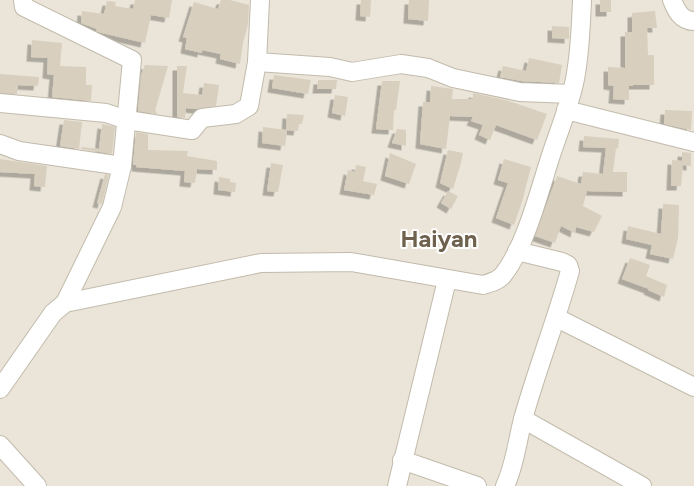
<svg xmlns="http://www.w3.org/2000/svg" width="694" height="486" font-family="Figtree,sans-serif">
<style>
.residential{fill:#eae5d8}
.building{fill:#d8cfbf;filter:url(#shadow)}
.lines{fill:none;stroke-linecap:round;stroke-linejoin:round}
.minor-casing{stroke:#c2bbac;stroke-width:20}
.minor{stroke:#fff;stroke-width:18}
.labels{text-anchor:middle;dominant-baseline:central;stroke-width:4;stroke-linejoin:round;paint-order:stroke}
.district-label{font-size:24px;font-weight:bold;fill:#6e624e;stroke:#fff}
</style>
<defs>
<filter id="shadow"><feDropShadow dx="-4.5" dy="4.5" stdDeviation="0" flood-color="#0004"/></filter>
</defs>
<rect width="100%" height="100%" fill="#f6f3eb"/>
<rect class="residential" x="0" y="0" width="694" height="486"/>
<g class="building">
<polygon points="135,0 172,0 169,18 151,15 145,43 102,33 96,31 97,29 81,23 82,11 104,14 107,1 116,2 115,6 133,9"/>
<polygon points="221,0 230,0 249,5 248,24 243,43 240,64 220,59 221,54 202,50 202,53 185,49 187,38 183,37 194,2 218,9"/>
<polygon points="361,0 371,0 370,17 360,16"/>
<polygon points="409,0 429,0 428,21 408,19"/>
<rect x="600" y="0" width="11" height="12"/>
<polygon points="655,11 657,28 647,28 648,55 654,55 654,85 633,85 633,86 629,86 629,100 613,99 614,86 608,85 608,67 625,68 625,32 632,32 632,13"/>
<polygon points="552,26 569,27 569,39 552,38"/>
<polygon points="32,40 62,43 60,66 86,67 86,85 92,85 91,101 52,97 54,75 47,74 48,58 31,57"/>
<polygon points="529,58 562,65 559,83 521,81 500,77 503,66 526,71"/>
<polygon points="145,65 168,66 155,111 157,112 156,114 138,111 141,75"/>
<polygon points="177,66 187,66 183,93 202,95 204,83 219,85 216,106 197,109 186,108 185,118 177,117"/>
<polygon points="0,74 39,77 38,86 18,85 17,94 0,93"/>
<polygon points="274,75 311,80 308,94 272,88"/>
<polygon points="318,80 337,80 336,89 317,89"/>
<polygon points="382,81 400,81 396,110 394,110 393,130 376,129"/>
<polygon points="431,86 453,89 452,99 473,99 473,93 509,101 547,114 537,140 496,125 490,140 479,135 483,125 471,121 473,117 450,116 446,149 420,144 423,102 430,102"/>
<polygon points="335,95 348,97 345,116 332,113"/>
<polygon points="665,110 692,111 691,130 664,124"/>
<polygon points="287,114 304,115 302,124 299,124 298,131 286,130"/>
<polygon points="64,120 82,122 79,149 60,146"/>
<polygon points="102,124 115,127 112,154 81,149 82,147 99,149"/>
<polygon points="263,127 287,130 285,146 262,143"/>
<polygon points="397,129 406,130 406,146 392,143"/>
<polygon points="136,132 148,134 148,150 188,151 187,156 217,161 217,170 197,169 195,183 184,182 185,171 136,167 137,165 133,165"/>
<polygon points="584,136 619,139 618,149 616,148 613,172 627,172 627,192 587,191 583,206 602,216 594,232 576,227 575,233 561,226 555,243 535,236 557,176 581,184 583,172 603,174 606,148 583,147"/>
<polygon points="448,150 463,153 461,163 453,189 440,183"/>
<polygon points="682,152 691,153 691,166 683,165 681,186 671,186 672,160 682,161"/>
<polygon points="390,153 416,164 409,184 385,176"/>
<polygon points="0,159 47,166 45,187 34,186 35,174 0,172"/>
<polygon points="504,159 531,167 522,202 514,225 496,218 508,183 498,180"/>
<polygon points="271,163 283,165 278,192 267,191"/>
<polygon points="356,165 366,167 363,181 377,184 374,195 344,190 348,170 355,172"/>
<polygon points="105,174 109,175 102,204 97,203"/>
<polygon points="219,177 230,179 230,182 236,183 235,192 218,190"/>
<polygon points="448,191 458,196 451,209 441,203"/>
<polygon points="663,204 679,205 678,238 673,259 650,254 652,245 626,239 628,226 661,234"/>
<polygon points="630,258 650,265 646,276 667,285 664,297 648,290 649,289 622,279"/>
</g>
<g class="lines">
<g class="minor-casing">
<g id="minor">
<polyline points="23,0 24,7 132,60 122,166 112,207 65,303"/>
<path d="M 672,0 C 676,10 681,21 694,21"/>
<polyline points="257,62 330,67 352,72 401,64 428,68 453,78 520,92 571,94"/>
<polyline points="0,103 106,113 127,120 192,130 202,118 236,114 249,106 257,62 260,0"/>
<polyline points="566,110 694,142"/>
<polyline points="0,144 19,151 122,166"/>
<polyline points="557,318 694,387"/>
<path d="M 0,389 L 53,313 L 65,303 L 261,263 L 351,262 L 483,285 C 490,283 498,281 503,275 C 526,246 540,188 552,152 C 560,128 570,104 575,79 C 580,53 581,27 582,0"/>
<polyline points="523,419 642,486"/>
<polyline points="0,445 37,486"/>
<polyline points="402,460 477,486"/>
<polyline points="397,486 447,280"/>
<path d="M 505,486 C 515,465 517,442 523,419 C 537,369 556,321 570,271 L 568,265 L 562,262 L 517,251"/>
</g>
</g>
<use href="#minor" class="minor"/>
</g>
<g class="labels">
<g class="district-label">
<text x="439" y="238">Haiyan</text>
</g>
</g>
</svg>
